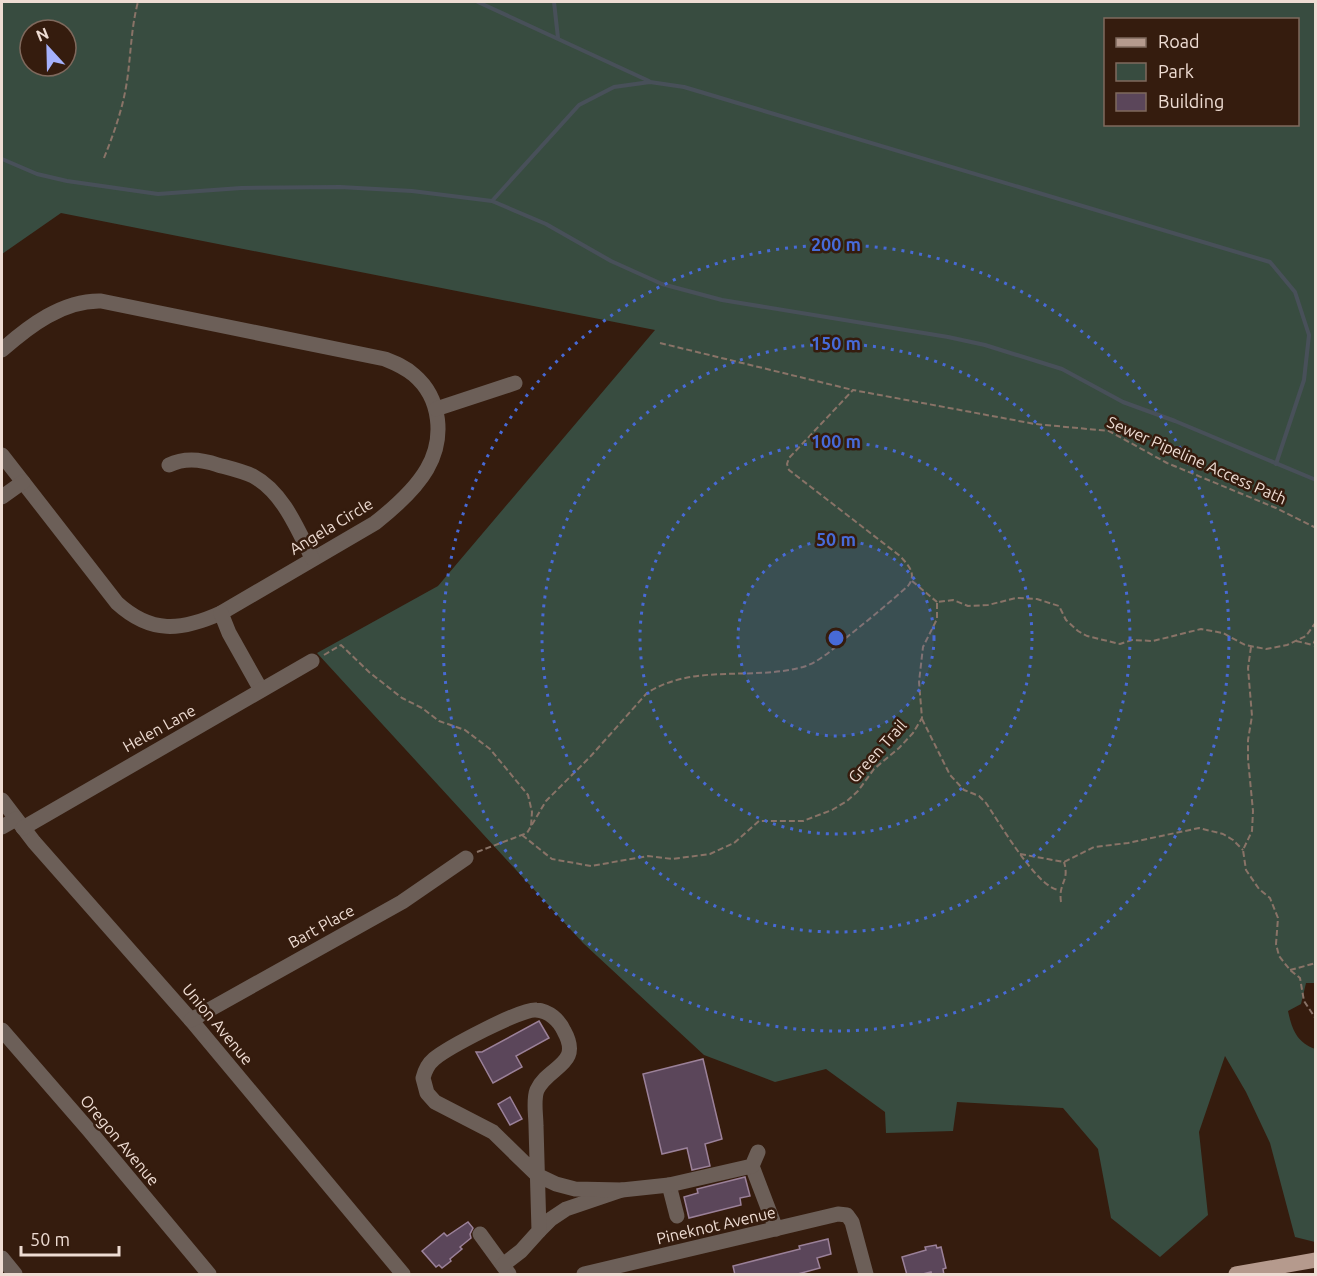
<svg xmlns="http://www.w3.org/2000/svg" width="1317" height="1276" font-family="Ubuntu,sans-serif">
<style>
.green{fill:#384c40;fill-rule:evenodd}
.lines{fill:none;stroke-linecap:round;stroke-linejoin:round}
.stream{stroke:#485059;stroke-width:4}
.building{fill:#5b465a;stroke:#9b8199;stroke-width:1.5}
.path{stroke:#897367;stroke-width:2;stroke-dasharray:6 3;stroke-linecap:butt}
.minor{stroke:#6c5f58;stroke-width:15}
.major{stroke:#b59a8d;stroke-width:15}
.ring{fill:none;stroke:#476ad7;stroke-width:3;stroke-dasharray:3 6}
.labels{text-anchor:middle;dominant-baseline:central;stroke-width:5;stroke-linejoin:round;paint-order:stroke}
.street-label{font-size:16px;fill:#eedcd3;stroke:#351c0e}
.centre{fill:#476ad7;stroke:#351c0e;stroke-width:3}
.ring-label{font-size:18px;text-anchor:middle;font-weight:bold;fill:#476ad7;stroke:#351c0e;stroke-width:5;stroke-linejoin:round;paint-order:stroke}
</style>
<rect width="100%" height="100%" fill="#351c0e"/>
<path class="green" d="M 2,2 L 1315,2 L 1316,989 L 1315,983 L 1306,983 L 1301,1004 L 1288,1011 C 1292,1030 1297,1042 1315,1049 L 1315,1242 L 1295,1237 L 1270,1143 L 1246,1092 L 1225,1056 L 1199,1132 L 1208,1215 L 1160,1257 L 1111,1218 L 1098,1149 L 1063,1108 L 957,1102 L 953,1131 L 886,1133 L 885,1112 L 826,1069 L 775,1082 L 704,1055 L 583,943 L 317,653 L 438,586 L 655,330 L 61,213 L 2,254 ZM 1106,20 L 1298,20 L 1298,124 L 1106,124 ZM 30,30 L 66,30 L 66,66 L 30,66 Z"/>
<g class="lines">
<g class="stream">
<polyline points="478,2 649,81"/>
<polyline points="554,2 558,38"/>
<polyline points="2,159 37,174 67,181 158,194 241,188 340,187 412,191 492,201 546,224 611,261 662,284 722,300 948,337 985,345 1062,369 1123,402 1175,421 1316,480"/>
<polyline points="492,201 579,105 614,87 650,82 684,87 1270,262 1295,292 1309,335 1304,380 1276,464"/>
</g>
</g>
<g class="building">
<polygon points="539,1021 549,1038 516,1056 522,1067 493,1083 476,1052 482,1052"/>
<polygon points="703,1059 722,1139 705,1144 710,1166 692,1170 687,1148 662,1154 643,1074"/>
<polygon points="510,1097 522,1119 510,1125 498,1104"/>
<polygon points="745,1177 750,1196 740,1198 741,1205 689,1218 684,1197 698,1193 697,1189"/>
<polygon points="468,1222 473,1228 470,1234 471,1238 460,1247 462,1249 450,1259 451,1261 442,1268 439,1265 436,1267 422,1251 444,1233 447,1236"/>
<polygon points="828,1239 831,1254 817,1258 820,1268 794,1275 735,1275 733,1266 800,1249 799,1246"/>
<polygon points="936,1245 937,1248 941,1247 946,1268 943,1269 944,1275 932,1275 931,1272 919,1275 907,1275 902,1257 926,1250 925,1247"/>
</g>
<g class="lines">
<g class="path">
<path d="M 104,158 C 114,133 123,108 127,81 C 131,54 131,28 138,2"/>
<polyline points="660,343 853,390"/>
<polyline points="1316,561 1316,565"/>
<polyline points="912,581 937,602"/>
<polyline points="1316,638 1313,645 1316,647"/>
<polyline points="1296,641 1313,645"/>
<polyline points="1251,647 1248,668 1252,716 1248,740 1248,759 1253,811 1252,831 1243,850 1246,870 1259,889 1270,898 1278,918 1276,944 1279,956 1290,970 1300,978 1304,1001 1316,1019"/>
<polyline points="324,655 341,645 369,672 402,698 422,708 439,721 465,730 490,749 528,795 532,812 531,826"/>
<path d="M 922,719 L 950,775 L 964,790 L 979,796 L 986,803 C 999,822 1037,888 1059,890"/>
<polyline points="522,835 552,859 591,866 648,856 672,859 710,854 734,843 759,821 803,821 832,810 847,801 858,791 874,769 899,748 913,733 922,718 919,682 923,647 937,619 937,602 953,600 968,606 988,605 1016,598 1037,599 1059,606 1066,620 1078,631 1087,636 1120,644 1132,640 1153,641 1201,629 1223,633 1245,645 1266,649 1287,645 1306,636 1316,622"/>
<path d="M 477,852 L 527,833 L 546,801 L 590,757 L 647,693 C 694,663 752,681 803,667 C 822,661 837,645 852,633 C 871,618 890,602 908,586 C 917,574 909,566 900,556 L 789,470 L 787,464 L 789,458 L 853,390 L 1035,424 L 1109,431 L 1167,463 L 1276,508 L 1316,528"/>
<polyline points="1020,854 1064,862 1094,847 1128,843 1199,828 1223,834 1233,840 1243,850"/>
<path d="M 1061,902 C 1058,882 1070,882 1064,862"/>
<polyline points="1290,970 1316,963"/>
</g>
<g class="minor">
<path d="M 2,350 C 29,326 63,300 101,301 L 385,359 C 395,363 405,367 414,375 C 441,398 445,438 427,469 C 415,490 394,508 375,523 L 221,613 C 181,631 151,634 117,603 L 2,455"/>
<polyline points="436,409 515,383"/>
<path d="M 169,465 C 185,457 201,459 218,465 C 229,468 242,471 253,476 C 283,492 298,530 312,558"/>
<polyline points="2,497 23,482"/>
<polyline points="221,613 229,633 261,690"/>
<polyline points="2,800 34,842 191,1020 403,1274"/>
<polyline points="2,827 16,819"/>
<polyline points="23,828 312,661"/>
<polyline points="191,1020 402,902 466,858"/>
<polyline points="2,1030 88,1129 209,1274"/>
<polyline points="752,1166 776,1229"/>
<polyline points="669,1185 677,1216"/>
<polyline points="539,1231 551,1219 566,1209 622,1190 669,1185 752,1166 758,1152"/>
<polyline points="480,1234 509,1274"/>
<polyline points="2,1258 15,1274"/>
<path d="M 503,1265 L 521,1251 L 539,1231 C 538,1196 537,1161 536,1126 C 536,1115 533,1100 537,1090 C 548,1066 583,1065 564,1031 C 559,1020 549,1011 536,1010 C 522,1008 447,1048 434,1059 C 428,1064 425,1070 423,1078 L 427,1093 L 435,1102 L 493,1132 L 537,1175 L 556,1184 L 575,1189 L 622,1190"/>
<polyline points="584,1274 838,1214 847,1215 852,1222 866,1274"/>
</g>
<polyline class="major" points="1236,1274 1316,1260"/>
</g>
<circle cx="836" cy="638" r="98" fill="#476ad7" fill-opacity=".12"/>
<g class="ring">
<circle cx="836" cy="638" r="98"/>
<circle cx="836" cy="638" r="196"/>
<circle cx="836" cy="638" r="294"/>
<circle cx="836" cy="638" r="393"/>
</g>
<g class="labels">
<g class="street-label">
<text transform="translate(1197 460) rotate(24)">Sewer Pipeline Access Path</text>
<text transform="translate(331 526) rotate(-31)">Angela Circle</text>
<text transform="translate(159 728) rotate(-29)">Helen Lane</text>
<text transform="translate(877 751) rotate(-48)">Green Trail</text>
<text transform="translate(321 926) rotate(-29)">Bart Place</text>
<text transform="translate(218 1024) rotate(50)">Union Avenue</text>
<text transform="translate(120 1140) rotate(50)">Oregon Avenue</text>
<text transform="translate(716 1225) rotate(-13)">Pineknot Avenue</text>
</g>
</g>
<circle cx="836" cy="638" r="9" class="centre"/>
<g class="ring-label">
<text x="836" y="251">200 m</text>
<text x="836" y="350">150 m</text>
<text x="836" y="448">100 m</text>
<text x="836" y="546">50 m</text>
</g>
<rect width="1317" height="1276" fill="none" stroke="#eedcd3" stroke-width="6"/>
<rect x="1104" y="18" width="195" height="108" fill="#351c0e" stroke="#7f695d" stroke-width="1.5"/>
<rect x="1116" y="38" width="30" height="9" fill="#b59a8d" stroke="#7f695d" stroke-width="1.5"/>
<text x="1158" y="48" font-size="18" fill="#eedcd3">Road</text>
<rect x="1116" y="63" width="30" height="18" fill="#384c40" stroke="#7f695d" stroke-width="1.5"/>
<text x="1158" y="78" font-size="18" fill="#eedcd3">Park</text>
<rect x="1116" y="93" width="30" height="18" fill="#5b465a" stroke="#7f695d" stroke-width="1.5"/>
<text x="1158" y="108" font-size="18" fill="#eedcd3">Building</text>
<g transform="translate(48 48) rotate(338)"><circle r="28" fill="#351c0e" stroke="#7f695d" stroke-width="1.5"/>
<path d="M0-4.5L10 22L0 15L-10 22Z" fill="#a5b1fc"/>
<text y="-9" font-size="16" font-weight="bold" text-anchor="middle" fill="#eedcd3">N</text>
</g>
<path d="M21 1246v9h98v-9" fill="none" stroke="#eedcd3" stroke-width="3"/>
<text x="30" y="1246" font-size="18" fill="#eedcd3" stroke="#351c0e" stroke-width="4.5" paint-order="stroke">50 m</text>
</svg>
